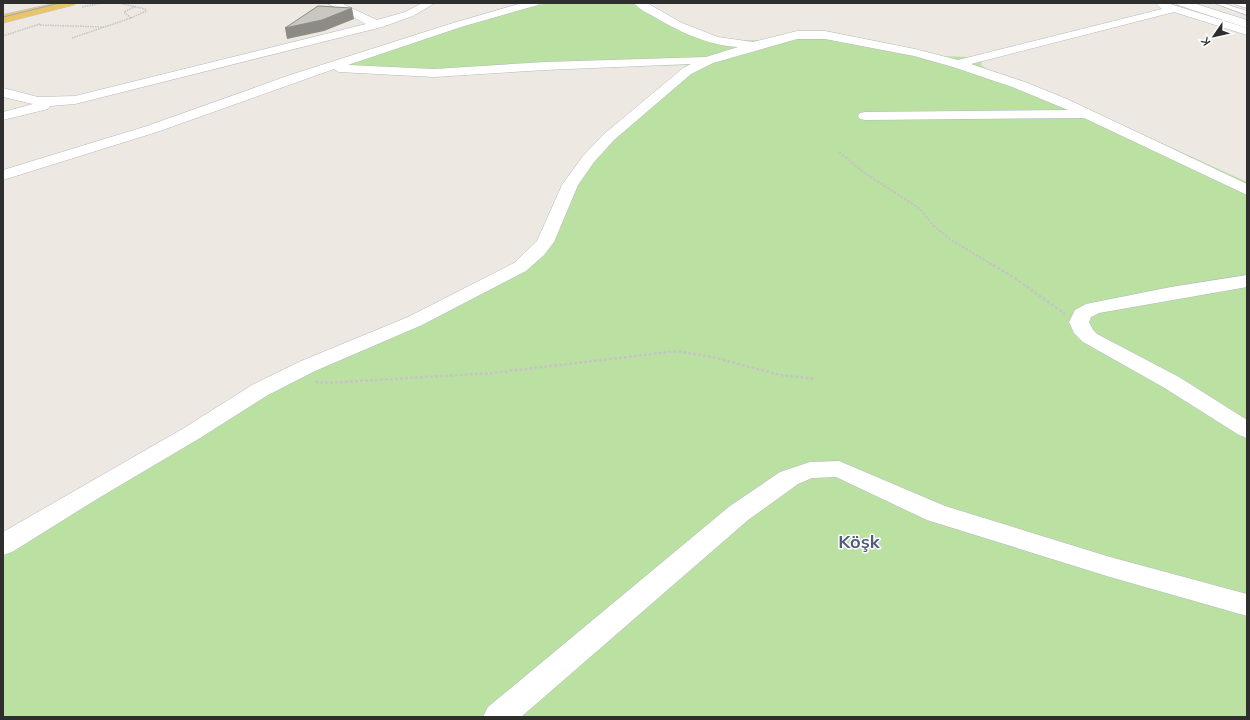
<svg xmlns="http://www.w3.org/2000/svg" width="1250" height="720" font-family="Mulish,sans-serif">
<style>
.green{fill:#bbe1a2}
.lines{fill:none;stroke-linecap:round;stroke-linejoin:round}
.lane-casing{stroke:#b5b8c0;stroke-width:1}
.street-casing{stroke:#b5b8c0;stroke-width:1}
.secondary-casing{stroke:#b5b8c0;stroke-width:1}
.primary-casing{stroke:#c4c4c4;stroke-width:1}
.path-far2{stroke:#c4c4c4;stroke-width:1.5;stroke-dasharray:1.5 1;stroke-linecap:butt}
.path-far1{stroke:#c4c4c4;stroke-width:2;stroke-dasharray:2.5 1.5;stroke-linecap:butt}
.path{stroke:#c4c4c4;stroke-width:2.5;stroke-dasharray:3 2;stroke-linecap:butt}
.lane{fill:#fff;fill-rule:evenodd}
.street{fill:#fff;fill-rule:evenodd}
.secondary{fill:#fff;fill-rule:evenodd}
.primary{fill:#e9c46b;fill-rule:evenodd}
.tram{stroke:#a4a8b7;stroke-width:1}
.shaded-wall{fill:#8d8b86}
.building{fill:#cac6c0;stroke:#8d8b86}
.labels{text-anchor:middle;dominant-baseline:central;stroke-width:3;stroke-linejoin:round;paint-order:stroke}
.near-district-label{font-size:18px;font-weight:bold;fill:#505b7d;stroke:#fff}
</style>
<rect width="100%" height="100%" fill="#eee8e2"/>
<polygon class="green" points="546,3 635,3 685,33 707,41 761,40 788,34 880,42 941,56 970,57 982,62 981,65 988,70 1058,96 1247,182 1247,717 3,717 3,540 83,490 440,306 534,253 566,187 690,65 463,70 343,65 473,23"/>
<g class="lines">
<g class="lane-casing">
<polygon id="lane" points="1214,3 1222,3 1247,11 1247,15"/>
</g>
<g class="street-casing">
<g id="street">
<polygon points="327,3 341,3 377,20 405,12 422,3 435,3 413,16 382,27 75,104 50,106 48,109 3,120 3,112 33,104 3,97 3,88 38,97 75,96 366,24"/>
<path d="M 522,3 L 539,3 L 538,5 L 461,27 L 348,65 L 434,69 L 545,62 L 706,57 L 738,47 C 706,45 678,31 651,15 C 645,12 638,8 634,3 L 647,3 L 682,23 L 718,37 L 753,42 L 797,31 L 825,31 L 915,49 L 958,60 L 1162,9 L 1157,5 L 1158,3 L 1167,3 L 1247,28 L 1247,35 L 1174,12 L 971,64 L 1025,82 L 1067,99 L 1247,184 L 1247,195 L 1084,118 L 865,120 L 860,119 L 858,116 L 860,113 L 865,112 L 1068,110 L 1015,88 L 953,67 L 914,56 L 825,39 L 797,39 L 713,63 L 691,74 L 614,140 L 594,162 L 578,185 L 554,242 L 544,255 L 526,271 L 422,325 L 315,371 L 268,395 L 200,438 L 97,499 L 12,552 L 3,555 L 3,532 L 184,428 L 252,385 L 301,361 L 408,317 L 514,263 L 537,241 L 562,185 L 583,156 L 604,134 L 683,68 L 691,64 L 545,70 L 434,77 L 339,72 L 334,69 L 157,132 L 3,180 L 3,170 L 147,126 L 290,75 L 453,23 Z"/>
<polygon points="1247,275 1247,287 1099,313 1091,317 1089,322 1093,330 1097,334 1179,377 1247,420 1247,438 1239,435 1163,387 1083,342 1074,333 1069,322 1075,310 1086,304 1171,287"/>
<polygon points="839,461 945,506 1110,557 1247,594 1247,616 1110,577 927,520 836,477 812,478 798,484 748,520 521,717 483,717 488,707 730,506 780,472 810,462"/>
</g>
</g>
<g class="secondary-casing">
<g id="secondary">
<polygon points="1176,3 1193,3 1247,20 1247,28 1178,5"/>
<polygon points="1235,3 1247,3 1247,8 1237,5"/>
</g>
</g>
<g class="primary-casing">
<polygon id="primary" points="56,3 76,3 74,5 3,23 3,15"/>
</g>
<g class="path-far2">
<polyline points="82,7 102,3"/>
<polyline points="131,18 124,12 136,6"/>
<polyline points="40,25 103,27"/>
<polyline points="3,36 40,24"/>
<polyline points="72,38 131,18 146,11 145,9 119,3"/>
</g>
<polyline class="path-far1" points="839,152 866,174 919,208 933,225 950,239 994,266"/>
<g class="path">
<polyline points="993,265 1016,279 1065,314"/>
<polyline points="315,382 327,383 492,373 677,351 712,357 780,375 815,379"/>
</g>
<use href="#lane" class="lane"/>
<use href="#street" class="street"/>
<use href="#secondary" class="secondary"/>
<use href="#primary" class="primary"/>
<polyline class="tram" points="3,17 60,3"/>
</g>
<polygon class="shaded-wall" points="352,8 354,19 324,31 287,39 285,28"/>
<polygon class="building" points="318,6 352,8 322,20 285,28"/>
<g class="labels">
<g class="near-district-label">
<text x="859" y="541">Köşk</text>
</g>
</g>
<rect width="1250" height="720" fill="none" stroke="#2e2e2e" stroke-width="8"/>
<g transform="translate(1214 36) rotate(236)" stroke="#ffffff" stroke-width="3" paint-order="stroke">
<path d="M0-3L7 15L0 10L-7 15Z" fill="#2e2e2e"/>
<text y="-6" font-size="11" font-weight="bold" text-anchor="middle" fill="#2e2e2e">K</text>
</g>
</svg>
